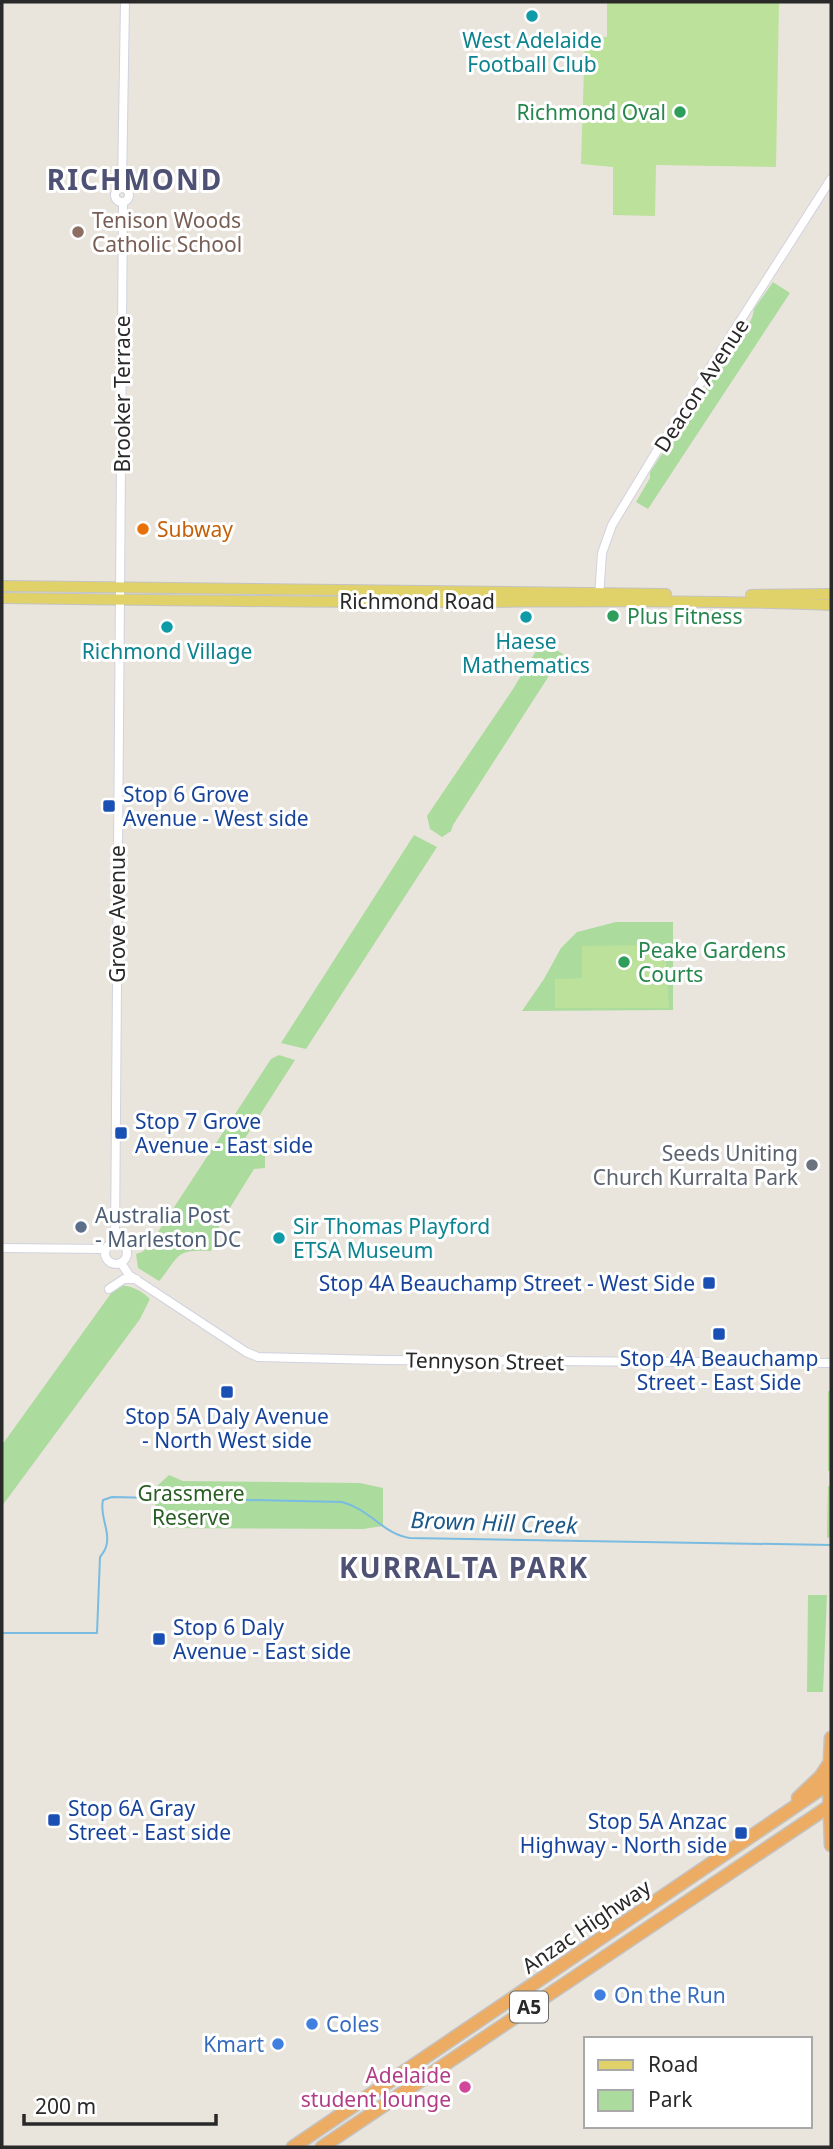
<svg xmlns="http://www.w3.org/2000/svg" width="833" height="2149" font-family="'Noto Sans',sans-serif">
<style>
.green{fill:#acdb9e}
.pitch{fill:#bce19a}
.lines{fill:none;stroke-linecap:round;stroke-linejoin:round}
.stream{stroke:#79bbe1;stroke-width:2}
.minor-casing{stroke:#d1d2e0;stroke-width:10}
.major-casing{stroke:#c3c3c3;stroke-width:12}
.highway-casing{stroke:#c3c3c3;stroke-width:15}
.minor{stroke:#fff;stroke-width:8}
.major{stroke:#e1d169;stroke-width:10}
.highway{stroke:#edac63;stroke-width:12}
.culture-dot{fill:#0f9aa8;stroke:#fff;stroke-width:2.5}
.leisure-dot{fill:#2e9e5b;stroke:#fff;stroke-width:2.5}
.education-dot{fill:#8d6e63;stroke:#fff;stroke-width:2.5}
.food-dot{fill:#e8710a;stroke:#fff;stroke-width:2.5}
.transit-dot{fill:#1a4fb4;stroke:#fff;stroke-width:2.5}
.worship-dot{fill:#6b7280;stroke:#fff;stroke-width:2.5}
.service-dot{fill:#5c6f8a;stroke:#fff;stroke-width:2.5}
.shop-dot{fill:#3f7fe0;stroke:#fff;stroke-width:2.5}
.hotel-dot{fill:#d1479c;stroke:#fff;stroke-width:2.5}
.labels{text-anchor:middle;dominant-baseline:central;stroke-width:6;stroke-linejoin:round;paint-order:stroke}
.shield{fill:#fff;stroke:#696969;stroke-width:2}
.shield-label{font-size:19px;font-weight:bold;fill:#292929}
.culture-label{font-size:21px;fill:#0d838f;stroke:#fff}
.leisure-label{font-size:21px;fill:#27864d;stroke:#fff;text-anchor:start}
.education-label{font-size:21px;fill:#785e54;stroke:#fff;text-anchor:start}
.street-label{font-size:21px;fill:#292929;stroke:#fff}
.food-label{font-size:21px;fill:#c56008;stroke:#fff;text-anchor:start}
.transit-label{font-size:21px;fill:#164399;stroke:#fff;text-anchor:start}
.worship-label{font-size:21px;fill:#5b616d;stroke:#fff;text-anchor:end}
.service-label{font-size:21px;fill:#4e5e75;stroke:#fff;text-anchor:start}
.park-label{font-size:21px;fill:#275d21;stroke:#fff}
.shop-label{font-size:21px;fill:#366cbe;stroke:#fff;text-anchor:start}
.hotel-label{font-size:21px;fill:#b23c85;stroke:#fff;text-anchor:end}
.water-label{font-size:23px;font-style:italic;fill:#1b598a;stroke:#fff}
.district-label{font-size:28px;font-weight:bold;letter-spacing:2px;fill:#4e5174;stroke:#fff}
</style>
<rect width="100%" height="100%" fill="#e9e5dc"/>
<g class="green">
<path d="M 773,282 L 790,293 L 648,509 L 636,502 L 650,478 L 650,472 L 720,367 C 722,344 752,333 754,309 Z"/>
<polygon points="542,641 563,654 453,825 451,831 442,837 430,829 427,816 513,689"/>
<polygon points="414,835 437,847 306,1049 281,1043"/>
<polygon points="616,922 673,922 673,1010 522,1011 544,979 561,948 577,932"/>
<path d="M 279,1055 L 295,1060 L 240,1146 L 265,1146 L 265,1168 L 254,1169 L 220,1224 L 211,1251 C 177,1250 181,1253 161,1279 L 159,1281 L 138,1268 L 136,1254 L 142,1252 L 148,1247 L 271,1059 Z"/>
<path d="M 117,1285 C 130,1285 141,1290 150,1299 L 140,1319 L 2,1506 L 2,1445 Z"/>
<rect x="828" y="1391" width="3" height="80"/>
<polygon points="169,1475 183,1481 360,1483 383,1488 383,1526 363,1529 155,1528 156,1487"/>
<polygon points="828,1486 831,1486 831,1537 827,1538"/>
<polygon points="808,1595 827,1595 823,1692 807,1692"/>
</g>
<g class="pitch">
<polygon points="607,2 779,2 776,167 656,165 655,216 613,215 613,167 581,164 585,37 607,37"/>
<polygon points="665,945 669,1008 555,1008 555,979 582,978 582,946"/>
</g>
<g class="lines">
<path class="stream" d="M 2,1633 L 97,1633 L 100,1557 C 102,1554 105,1551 106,1547 C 111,1531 99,1516 103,1500 L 112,1497 L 342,1502 C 370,1509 384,1535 410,1538 L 831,1545"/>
<g class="minor-casing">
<g id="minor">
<polyline points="122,187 125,2"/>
<circle cx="122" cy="195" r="7"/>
<polyline points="599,597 602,553 612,525 655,454 831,179"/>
<polyline points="115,1242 123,202"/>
<circle cx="116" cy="1253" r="11"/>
<polyline points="2,1248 106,1249"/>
<polyline points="121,1263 129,1275 246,1352 258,1357 380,1360 831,1363"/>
<polyline points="109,1289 124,1279 136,1279"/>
</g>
</g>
<g class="major-casing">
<g id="major">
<polyline points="2,586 666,594"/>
<polyline points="751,595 831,594"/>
<path d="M 2,598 C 139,600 277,602 414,602 C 553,602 692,599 831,605"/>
</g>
</g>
<g class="highway-casing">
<g id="highway">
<polyline points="831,1738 829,1784 831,1845"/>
<polyline points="798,1798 821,1776 828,1765"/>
<polyline points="293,2147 831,1782"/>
<polyline points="322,2147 831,1805"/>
</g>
</g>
<use href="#minor" class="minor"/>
<use href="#major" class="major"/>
<use href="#highway" class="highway"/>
</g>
<g class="culture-dot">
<circle cx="532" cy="16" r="7"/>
<circle cx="526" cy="617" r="7"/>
<circle cx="167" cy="627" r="7"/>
<circle cx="279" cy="1238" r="7"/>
</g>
<g class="leisure-dot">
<circle cx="680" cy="112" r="7"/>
<circle cx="613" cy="616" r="7"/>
<circle cx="624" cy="962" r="7"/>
</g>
<circle class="education-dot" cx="78" cy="232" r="7"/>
<circle class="food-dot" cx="143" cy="529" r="7"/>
<g class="transit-dot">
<rect x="102" y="799" width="14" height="14" rx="3.5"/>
<rect x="114" y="1126" width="14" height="14" rx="3.5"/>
<rect x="702" y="1276" width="14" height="14" rx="3.5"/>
<rect x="712" y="1327" width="14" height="14" rx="3.5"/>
<rect x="220" y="1385" width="14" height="14" rx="3.5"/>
<rect x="152" y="1632" width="14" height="14" rx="3.5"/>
<rect x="47" y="1813" width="14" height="14" rx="3.5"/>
<rect x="734" y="1826" width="14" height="14" rx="3.5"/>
</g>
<circle class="worship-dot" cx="812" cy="1165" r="7"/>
<circle class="service-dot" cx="81" cy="1227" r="7"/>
<g class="shop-dot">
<circle cx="600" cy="1995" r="7"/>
<circle cx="312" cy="2024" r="7"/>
<circle cx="278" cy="2044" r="7"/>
</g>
<circle class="hotel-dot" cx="465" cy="2087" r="7"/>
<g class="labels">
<rect class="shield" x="510" y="1991.5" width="38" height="31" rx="5"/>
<g class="shield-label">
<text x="529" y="2007">A5</text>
</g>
<g class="culture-label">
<text x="532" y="40">West Adelaide<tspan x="532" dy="24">Football Club</tspan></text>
<text x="526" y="641">Haese<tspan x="526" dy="24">Mathematics</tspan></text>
<text x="167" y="651">Richmond Village</text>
<text x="293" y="1226" text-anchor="start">Sir Thomas Playford<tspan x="293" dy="24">ETSA Museum</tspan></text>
</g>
<g class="leisure-label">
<text x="666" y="112" text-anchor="end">Richmond Oval</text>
<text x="627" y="616">Plus Fitness</text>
<text x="638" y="950">Peake Gardens<tspan x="638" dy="24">Courts</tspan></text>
</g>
<g class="education-label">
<text x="92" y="220">Tenison Woods<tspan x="92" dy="24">Catholic School</tspan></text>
</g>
<g class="street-label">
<text transform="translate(701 385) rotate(-57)">Deacon Avenue</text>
<text transform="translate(122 394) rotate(-90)">Brooker Terrace</text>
<text x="417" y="601">Richmond Road</text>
<text transform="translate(117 914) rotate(-90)">Grove Avenue</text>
<text transform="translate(485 1361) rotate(1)">Tennyson Street</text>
<text transform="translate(586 1926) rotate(-34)">Anzac Highway</text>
</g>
<g class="food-label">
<text x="157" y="529">Subway</text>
</g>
<g class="transit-label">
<text x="123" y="794">Stop 6 Grove<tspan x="123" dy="24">Avenue - West side</tspan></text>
<text x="135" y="1121">Stop 7 Grove<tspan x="135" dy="24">Avenue - East side</tspan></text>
<text x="695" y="1283" text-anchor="end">Stop 4A Beauchamp Street - West Side</text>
<text x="719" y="1358" text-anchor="middle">Stop 4A Beauchamp<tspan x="719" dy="24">Street - East Side</tspan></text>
<text x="227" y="1416" text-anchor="middle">Stop 5A Daly Avenue<tspan x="227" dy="24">- North West side</tspan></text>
<text x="173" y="1627">Stop 6 Daly<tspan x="173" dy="24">Avenue - East side</tspan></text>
<text x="68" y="1808">Stop 6A Gray<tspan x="68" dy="24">Street - East side</tspan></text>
<text x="727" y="1821" text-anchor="end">Stop 5A Anzac<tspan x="727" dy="24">Highway - North side</tspan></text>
</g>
<g class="worship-label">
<text x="798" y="1153">Seeds Uniting<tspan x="798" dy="24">Church Kurralta Park</tspan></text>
</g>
<g class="service-label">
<text x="95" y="1215">Australia Post<tspan x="95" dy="24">- Marleston DC</tspan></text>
</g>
<g class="park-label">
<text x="191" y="1493">Grassmere<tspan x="191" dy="24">Reserve</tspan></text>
</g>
<g class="shop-label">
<text x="614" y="1995">On the Run</text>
<text x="326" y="2024">Coles</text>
<text x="264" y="2044" text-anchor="end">Kmart</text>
</g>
<g class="hotel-label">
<text x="451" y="2075">Adelaide<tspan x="451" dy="24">student lounge</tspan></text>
</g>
<g class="water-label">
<text transform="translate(494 1522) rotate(2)">Brown Hill Creek</text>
</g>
<g class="district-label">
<text x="135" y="179">RICHMOND</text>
<text x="464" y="1567">KURRALTA PARK</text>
</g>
</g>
<rect width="833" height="2149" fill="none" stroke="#292929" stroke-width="7"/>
<rect x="584" y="2037" width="228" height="91" fill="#ffffff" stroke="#a9a9a9" stroke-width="2"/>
<rect x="598" y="2060" width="35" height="10" fill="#e1d169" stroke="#a9a9a9" stroke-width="2"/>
<text x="648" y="2072" font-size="21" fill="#292929">Road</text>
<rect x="598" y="2090" width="35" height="21" fill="#acdb9e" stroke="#a9a9a9" stroke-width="2"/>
<text x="648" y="2107" font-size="21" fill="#292929">Park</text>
<path d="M24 2114v10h192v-10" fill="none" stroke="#292929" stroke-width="3.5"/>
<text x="35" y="2114" font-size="21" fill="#292929" stroke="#ffffff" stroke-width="5" paint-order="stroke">200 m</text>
</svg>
